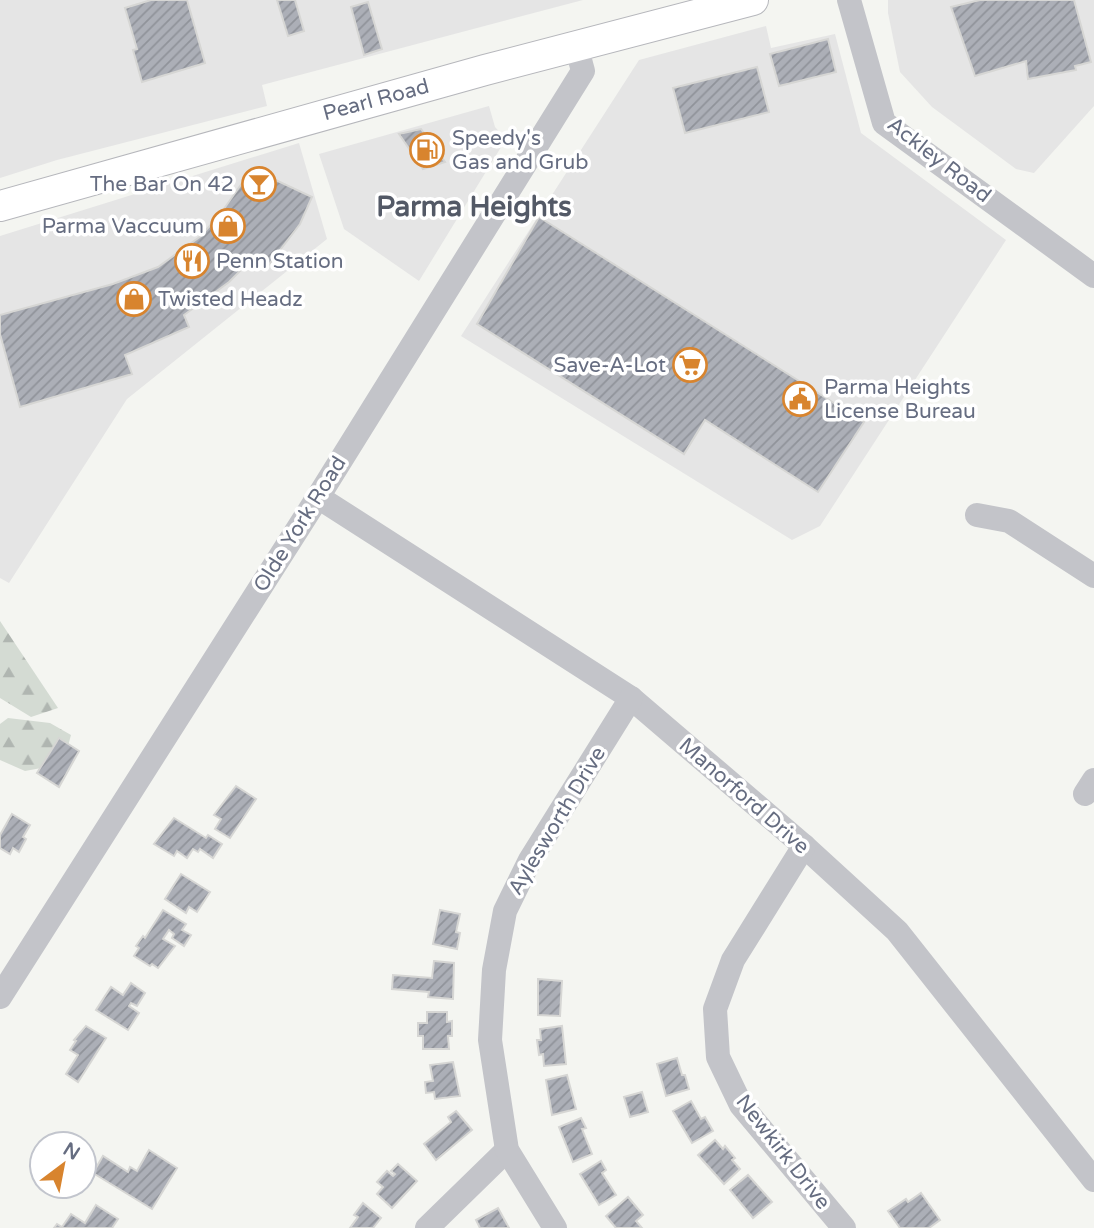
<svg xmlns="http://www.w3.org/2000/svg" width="1094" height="1228" font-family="'Varela Round',sans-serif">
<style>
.built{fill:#e5e5e5}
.forest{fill:url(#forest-firs)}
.building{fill:url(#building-hatch);stroke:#d6d6d4;stroke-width:2}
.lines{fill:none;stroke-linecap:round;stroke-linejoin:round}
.major-casing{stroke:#b6b7bc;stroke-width:32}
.minor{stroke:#c3c4c9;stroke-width:24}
.major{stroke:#fff;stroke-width:30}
.labels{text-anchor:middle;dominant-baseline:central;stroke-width:7;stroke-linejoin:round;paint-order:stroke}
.street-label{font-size:21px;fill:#666d81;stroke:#fff}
.poi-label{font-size:21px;fill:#666d81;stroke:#fff;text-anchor:start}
.district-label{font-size:28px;font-weight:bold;fill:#535966;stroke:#fff}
</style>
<defs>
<pattern id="forest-firs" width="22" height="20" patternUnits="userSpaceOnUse" patternTransform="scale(1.75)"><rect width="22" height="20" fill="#d4dbd3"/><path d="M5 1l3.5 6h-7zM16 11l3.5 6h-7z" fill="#b0b6b1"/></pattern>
<pattern id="building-hatch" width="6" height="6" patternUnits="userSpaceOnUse" patternTransform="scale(1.75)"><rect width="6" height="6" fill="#acafb7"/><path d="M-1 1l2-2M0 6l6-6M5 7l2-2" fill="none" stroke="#90939a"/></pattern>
</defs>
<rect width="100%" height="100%" fill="#f4f5f1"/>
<g class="built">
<polygon points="0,0 583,0 262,85 267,106 57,160 0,178"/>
<polygon points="888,0 1094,0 1094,106 1034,173 1016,169 932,107 900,72 888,13"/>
<polygon points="766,26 771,48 835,34 861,133 1006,240 820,526 792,540 461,336 639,60"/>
<polygon points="489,106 495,127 506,139 419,281 344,229 319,154"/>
<polygon points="299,143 327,239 127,399 9,583 0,578 0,236"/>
</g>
<g class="forest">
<polygon points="0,621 58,708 31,717 0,698"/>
<polygon points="8,718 50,723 71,735 63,764 25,771 0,760 0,724"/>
</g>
<g class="building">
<polygon points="151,0 187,0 205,63 142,82 133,50 137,49 125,8"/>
<polygon points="277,0 295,0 304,31 288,36"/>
<polygon points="980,0 1074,0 1091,62 1075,66 1076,70 1028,79 1026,61 975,76 951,7"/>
<polygon points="368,2 382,49 364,55 351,7"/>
<polygon points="828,39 836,72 779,86 770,54"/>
<polygon points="757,67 769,112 685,133 673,88"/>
<polygon points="421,129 445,162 423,169 399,134"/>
<polygon points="252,169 312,197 300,224 267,267 254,257 229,282 184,315 189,327 125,355 132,374 20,407 0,334 0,315 113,284 158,267 201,236 221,213"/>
<polygon points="539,217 864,422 818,492 705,420 684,454 477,324"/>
<polygon points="59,738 79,751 59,787 37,773"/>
<polygon points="236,786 256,799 230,838 215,829 221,819 214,815"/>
<polygon points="12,814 30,825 23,837 26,839 19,852 13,848 10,854 0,848 0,835"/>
<polygon points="174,818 206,838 208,835 222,844 213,858 200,849 198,852 193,849 187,858 177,851 174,856 154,844"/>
<polygon points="181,874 210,892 197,912 189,907 186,913 165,899"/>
<polygon points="163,910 186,924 182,930 191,935 184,946 172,938 174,934 169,930 163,939 175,946 158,968 152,964 150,966 134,956 139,948 136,946 143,936 145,938"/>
<polygon points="440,910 460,914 456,932 460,933 457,949 433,944"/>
<polygon points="434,961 454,963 453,999 428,997 429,992 392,989 393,975 432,978"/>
<polygon points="538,979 562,981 560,1016 538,1015"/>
<polygon points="131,983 145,993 137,1006 131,1003 129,1006 139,1013 128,1030 96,1010 111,987 123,995"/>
<polygon points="427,1012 447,1012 447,1022 452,1021 452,1036 448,1036 449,1049 423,1049 423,1036 418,1036 418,1023 427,1023"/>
<polygon points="86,1026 106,1038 78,1082 66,1074 78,1055 70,1050 76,1041 74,1040"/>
<polygon points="562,1026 566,1064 544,1066 543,1054 539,1055 537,1040 541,1040 540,1029"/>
<polygon points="677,1058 682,1075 685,1075 689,1089 666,1096 657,1064"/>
<polygon points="453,1062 460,1096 435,1099 434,1092 426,1093 425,1082 433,1081 430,1065"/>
<polygon points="567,1075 576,1109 552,1115 546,1080"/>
<polygon points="642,1092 648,1112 630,1117 624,1097"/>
<polygon points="691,1101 701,1119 705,1117 713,1131 692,1143 673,1111"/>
<polygon points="456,1111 472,1130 436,1160 424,1144 451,1122 448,1117"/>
<polygon points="581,1118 586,1128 582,1129 592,1154 573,1162 559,1127"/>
<polygon points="715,1140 723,1149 725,1146 735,1158 732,1160 740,1169 724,1184 698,1155"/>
<polygon points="149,1150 177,1168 152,1209 93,1173 103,1156 128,1172 130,1167 137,1171"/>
<polygon points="601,1161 606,1170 602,1173 616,1195 599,1205 580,1174"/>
<polygon points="398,1164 417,1181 392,1208 377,1194 383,1187 377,1182 387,1171 393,1176 395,1174 391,1171"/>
<polygon points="748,1175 772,1202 753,1218 730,1190"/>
<polygon points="921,1193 940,1220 929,1228 900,1228 888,1211 906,1199 908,1202"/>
<polygon points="628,1197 643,1215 636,1221 642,1228 616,1228 606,1216"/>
<polygon points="363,1203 381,1218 373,1228 350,1228 358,1217 354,1215"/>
<polygon points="96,1205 118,1219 112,1228 54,1228 57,1224 62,1227 71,1214 85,1223"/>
<polygon points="498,1208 509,1228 480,1228 476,1220"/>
</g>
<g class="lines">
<g class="major-casing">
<polyline id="major" points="0,206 485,70 753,0"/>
</g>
<g class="minor">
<polyline points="849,0 884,123 1094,276"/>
<polyline points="318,497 631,698 804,846 897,931 1094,1180"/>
<polyline points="977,515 1009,521 1094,576"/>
<polyline points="1085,794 1094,780"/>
<polyline points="804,846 733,960 715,1009 718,1057 741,1105 844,1228"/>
<polyline points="0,997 318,497 583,71 576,45"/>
<polyline points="427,1228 507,1150"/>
<polyline points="555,1228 507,1150 490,1040 494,970 505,911 530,860 631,698"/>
</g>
<use href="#major" class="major"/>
</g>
<defs>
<g id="fuel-ring" transform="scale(1.75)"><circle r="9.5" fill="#fff" stroke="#d8842e" stroke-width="1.5"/><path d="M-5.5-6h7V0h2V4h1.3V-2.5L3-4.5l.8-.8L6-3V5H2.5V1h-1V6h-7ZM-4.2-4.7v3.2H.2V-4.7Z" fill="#d8842e"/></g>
<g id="bar-ring" transform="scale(1.75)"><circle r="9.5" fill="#fff" stroke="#d8842e" stroke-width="1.5"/><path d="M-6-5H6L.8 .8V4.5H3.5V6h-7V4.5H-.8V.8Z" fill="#d8842e"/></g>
<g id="shop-ring" transform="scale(1.75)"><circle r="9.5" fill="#fff" stroke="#d8842e" stroke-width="1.5"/><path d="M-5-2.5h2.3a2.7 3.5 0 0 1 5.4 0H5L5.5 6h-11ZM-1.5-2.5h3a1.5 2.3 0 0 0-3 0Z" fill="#d8842e"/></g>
<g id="restaurant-ring" transform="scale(1.75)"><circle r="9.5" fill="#fff" stroke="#d8842e" stroke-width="1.5"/><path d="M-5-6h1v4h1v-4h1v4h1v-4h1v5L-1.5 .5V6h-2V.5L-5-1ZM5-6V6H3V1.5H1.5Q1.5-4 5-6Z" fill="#d8842e"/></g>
<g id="supermarket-ring" transform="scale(1.75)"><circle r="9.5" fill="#fff" stroke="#d8842e" stroke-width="1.5"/><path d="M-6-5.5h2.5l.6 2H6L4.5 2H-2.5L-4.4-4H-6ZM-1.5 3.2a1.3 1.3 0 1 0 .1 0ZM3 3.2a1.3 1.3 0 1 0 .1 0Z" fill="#d8842e"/></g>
<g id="civic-ring" transform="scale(1.75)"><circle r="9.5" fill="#fff" stroke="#d8842e" stroke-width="1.5"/><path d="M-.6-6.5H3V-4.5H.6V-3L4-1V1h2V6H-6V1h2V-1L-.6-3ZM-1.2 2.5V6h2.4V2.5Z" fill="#d8842e"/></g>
</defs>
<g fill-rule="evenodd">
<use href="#fuel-ring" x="427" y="150"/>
<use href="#bar-ring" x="259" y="184"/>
<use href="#shop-ring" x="228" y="226"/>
<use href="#restaurant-ring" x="192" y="261"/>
<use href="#shop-ring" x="134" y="299"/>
<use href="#supermarket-ring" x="690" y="365"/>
<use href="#civic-ring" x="800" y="399"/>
</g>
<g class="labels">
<g class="street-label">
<text transform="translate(376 100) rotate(-15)">Pearl Road</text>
<text transform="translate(939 160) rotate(38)">Ackley Road</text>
<text transform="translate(300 524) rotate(-58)">Olde York Road</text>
<text transform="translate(744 796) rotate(41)">Manorford Drive</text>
<text transform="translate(557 821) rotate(-59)">Aylesworth Drive</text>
<text transform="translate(783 1152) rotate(52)">Newkirk Drive</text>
</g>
<g class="poi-label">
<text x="452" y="138">Speedy's<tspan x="452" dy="24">Gas and Grub</tspan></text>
<text x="234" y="184" text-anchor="end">The Bar On 42</text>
<text x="204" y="226" text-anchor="end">Parma Vaccuum</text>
<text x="216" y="261">Penn Station</text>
<text x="158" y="299">Twisted Headz</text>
<text x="666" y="365" text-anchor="end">Save-A-Lot</text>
<text x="824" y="387">Parma Heights<tspan x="824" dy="24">License Bureau</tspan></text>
</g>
<g class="district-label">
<text x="474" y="207">Parma Heights</text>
</g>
</g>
<g transform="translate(63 1165) rotate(32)"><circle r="33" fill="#ffffff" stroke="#c2c5cd" stroke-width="2"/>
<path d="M0-5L12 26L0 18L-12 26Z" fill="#d8842e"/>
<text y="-10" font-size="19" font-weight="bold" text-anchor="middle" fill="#666d81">N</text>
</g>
</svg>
